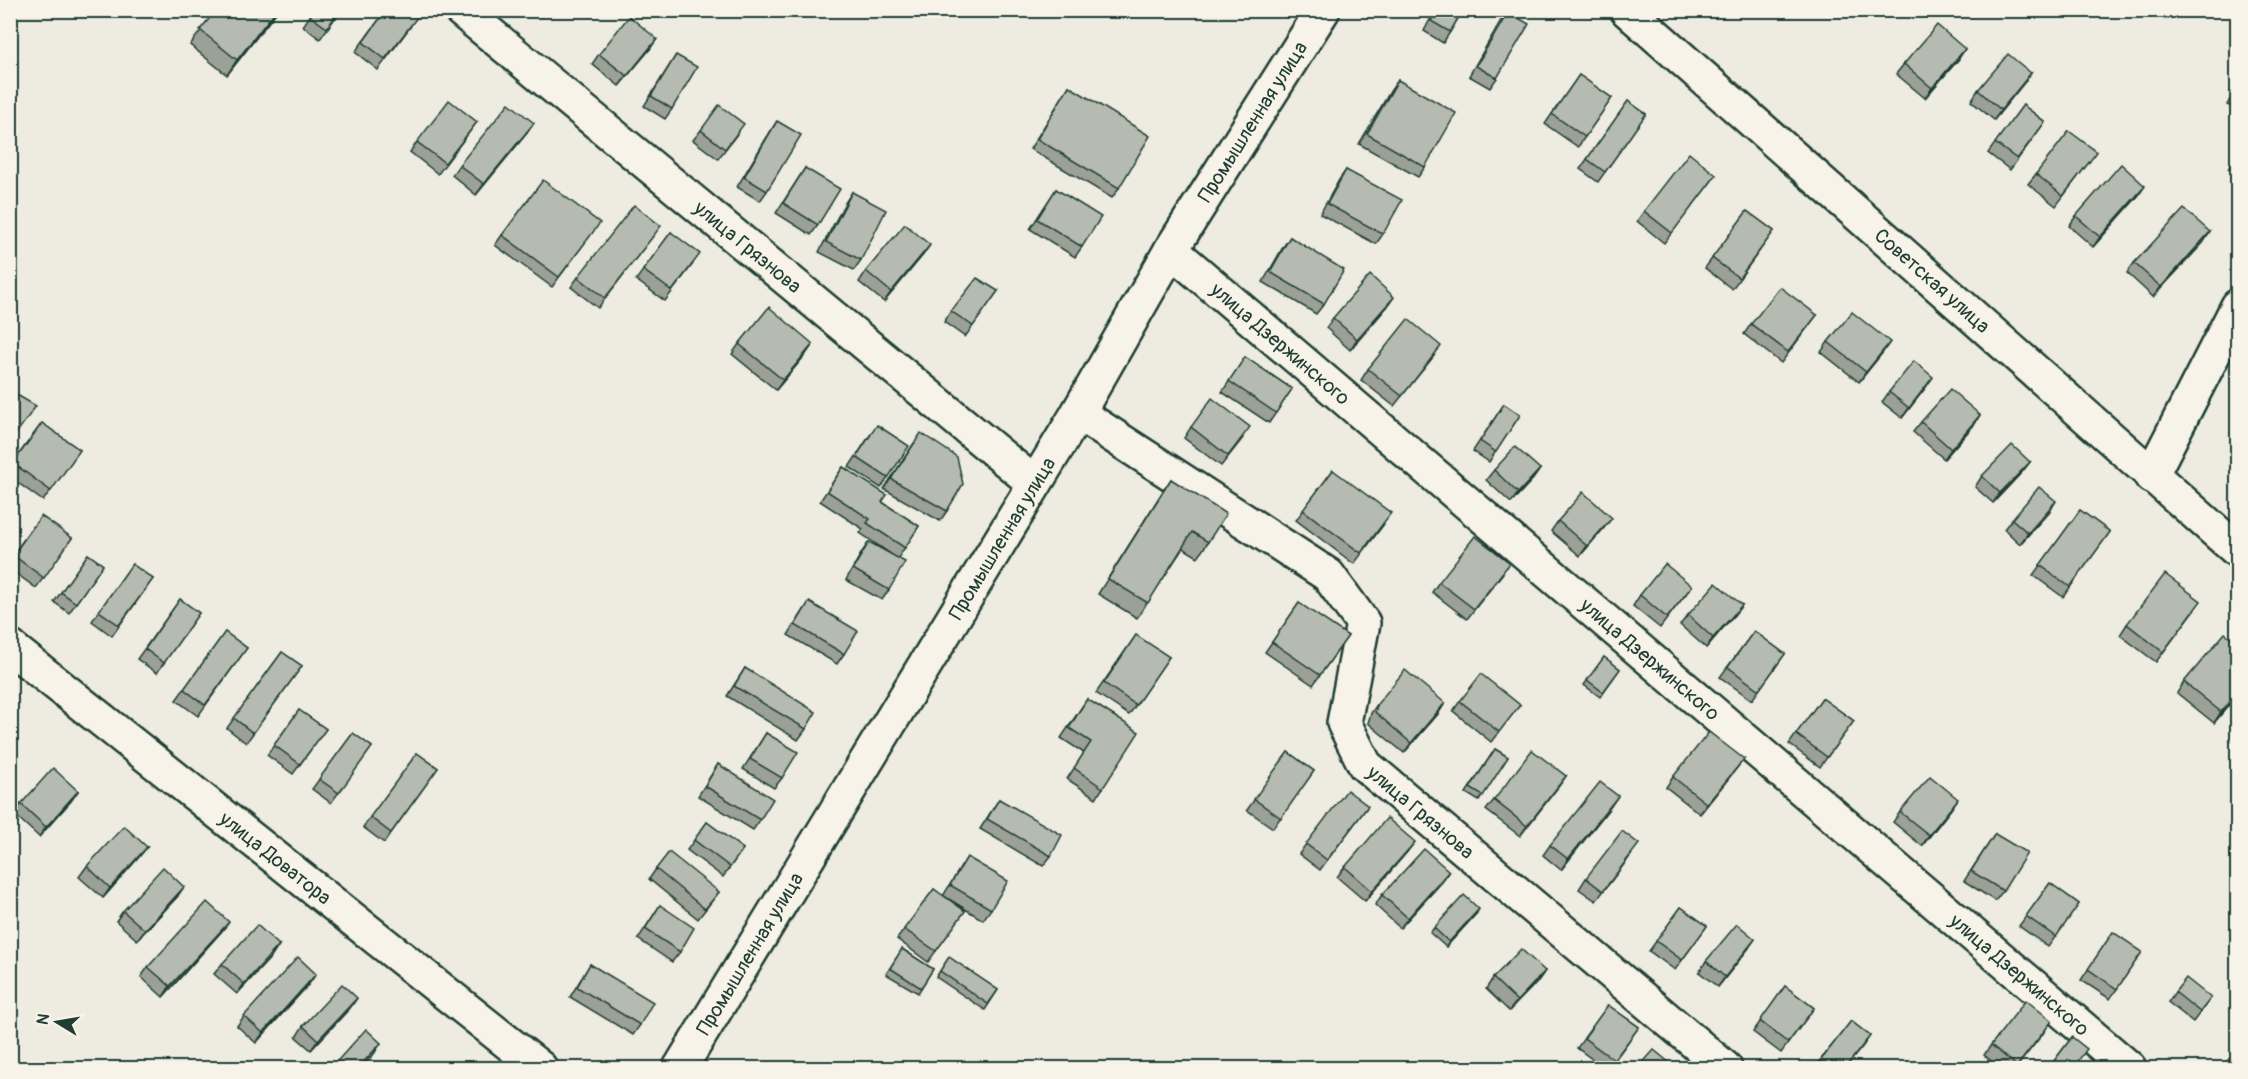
<svg xmlns="http://www.w3.org/2000/svg" width="2248" height="1079" font-family="Pangolin,sans-serif">
<style>
.lines{fill:none;stroke-linecap:round;stroke-linejoin:round}
.minor-casing{stroke:#1f3d34;stroke-width:38}
.major-casing{stroke:#1f3d34;stroke-width:38}
.minor{stroke:#f7f3e8;stroke-width:33}
.major{stroke:#f7f3e8;stroke-width:33}
.wall{fill:#9ca197;stroke:#1f3d34;stroke-width:1.5}
.shaded-wall{fill:#7f837b;stroke:#1f3d34;stroke-width:1.5}
.building{fill:#b5bbb0;stroke:#1f3d34;stroke-width:1.5}
.labels{text-anchor:middle;dominant-baseline:central;stroke-width:4.5;stroke-linejoin:round;paint-order:stroke}
.street-label{font-size:20px;fill:#1f3d34;stroke:#f7f3e8}
</style>
<rect width="100%" height="100%" fill="#eeece1"/>
<filter id="ink" filterUnits="userSpaceOnUse"><feTurbulence type="fractalNoise" baseFrequency=".0167" numOctaves="2"/><feDisplacementMap in="SourceGraphic" scale="12" xChannelSelector="R" yChannelSelector="G"/><feConvolveMatrix kernelMatrix="1 2 1 2 8 2 1 2 1" color-interpolation-filters="sRGB"/></filter>
<g filter="url(#ink)">
<g class="lines">
<g class="minor-casing">
<g id="minor">
<path id="s1" d="M 461,10 L 1034,483"/>
<path id="s2" d="M 1627,10 L 2238,551"/>
<path id="s3" d="M 1171,250 L 2129,1068"/>
<path id="s4" d="M 1078,413 L 1328,575 L 1363,623 L 1344,723 L 1365,765 L 1725,1068"/>
<polyline points="2151,476 2238,306"/>
<path id="s5" d="M 10,647 L 540,1068"/>
</g>
</g>
<g class="major-casing">
<g id="major">
<path id="s6" d="M 680,1068 L 1078,413 L 1171,250 L 1323,10"/>
</g>
</g>
<use href="#minor" class="minor"/>
<use href="#major" class="major"/>
</g>
<g class="wall">
<polygon points="216,10 278,10 227,75 190,45"/>
<polygon points="314,10 341,10 320,39 303,26"/>
<polygon points="386,10 411,26 378,70 355,52"/>
<polygon points="533,10 546,10 541,17"/>
<polygon points="1435,10 1463,10 1450,32 1443,43 1424,31"/>
<polygon points="1508,12 1497,78 1490,88 1469,76 1500,22"/>
<polygon points="650,49 619,86 592,64 599,54"/>
<polygon points="676,55 672,109 665,119 644,106"/>
<polygon points="1958,60 1925,98 1896,74 1904,64"/>
<polygon points="2031,73 1994,120 1971,101 1978,90"/>
<polygon points="1579,75 1612,98 1578,147 1545,124"/>
<polygon points="1398,80 1425,167 1418,177 1359,144 1391,90"/>
<polygon points="2238,85 2238,110 2227,105"/>
<polygon points="1069,86 1119,188 1112,198 1030,149"/>
<polygon points="1628,101 1646,114 1598,182 1580,169"/>
<polygon points="2023,105 2045,122 2010,170 1988,153"/>
<polygon points="777,121 767,191 760,201 737,187 770,132"/>
<polygon points="477,122 438,174 410,152 417,142"/>
<polygon points="701,130 737,134 718,159 693,140"/>
<polygon points="527,133 476,195 452,175 459,165"/>
<polygon points="2238,153 2238,174 2228,169"/>
<polygon points="2089,162 2056,206 2028,184 2036,174"/>
<polygon points="805,168 818,225 811,235 776,213"/>
<polygon points="1346,170 1383,234 1376,244 1320,214 1339,180"/>
<polygon points="1716,175 1664,243 1637,221 1644,211"/>
<polygon points="1056,189 1082,247 1075,257 1030,229"/>
<polygon points="852,192 861,260 854,270 819,252 845,203"/>
<polygon points="2138,196 2093,247 2069,226 2076,216"/>
<polygon points="1747,211 1774,231 1732,289 1705,268"/>
<polygon points="671,232 693,264 665,301 636,280"/>
<polygon points="2210,232 2203,243 2153,297 2127,273 2134,263"/>
<polygon points="592,233 552,287 495,245 502,235"/>
<polygon points="653,236 598,308 571,287 578,277"/>
<polygon points="1290,237 1324,304 1316,314 1263,282 1283,247"/>
<polygon points="923,255 884,302 859,282 866,271"/>
<polygon points="998,291 965,337 944,322 951,311"/>
<polygon points="1387,307 1350,350 1326,328 1333,318"/>
<polygon points="1817,315 1781,363 1744,334 1751,324"/>
<polygon points="1828,342 1883,352 1859,382 1821,352"/>
<polygon points="739,344 813,344 806,354 776,390 732,354"/>
<polygon points="1434,356 1394,406 1361,380 1368,369"/>
<polygon points="1245,357 1292,389 1269,423 1222,392"/>
<polygon points="1926,387 1902,418 1882,402 1889,392"/>
<polygon points="1504,404 1520,415 1489,462 1473,451"/>
<polygon points="1921,422 1973,426 1944,459 1913,432"/>
<polygon points="42,423 80,450 43,501 10,477 10,466"/>
<polygon points="1191,427 1243,438 1221,466 1184,438"/>
<polygon points="870,435 888,478 881,488 849,467"/>
<polygon points="914,443 947,511 940,521 884,489"/>
<polygon points="2030,462 2022,472 1993,503 1975,487 1982,476"/>
<polygon points="843,467 882,502 919,526 898,558 889,590 882,600 846,580 862,552 869,542 891,554 860,533 863,529 820,501"/>
<polygon points="1540,469 1533,479 1511,503 1486,480 1494,470"/>
<polygon points="1333,470 1384,524 1354,564 1296,520"/>
<polygon points="1171,479 1208,542 1198,557 1183,548 1137,618 1098,594 1161,494"/>
<polygon points="2080,510 2110,532 2063,597 2033,575"/>
<polygon points="2049,512 2020,544 2004,529 2012,519"/>
<polygon points="41,516 72,538 36,588 10,569 10,558"/>
<polygon points="1558,521 1604,528 1580,556 1551,531"/>
<polygon points="88,554 103,565 69,613 54,602"/>
<polygon points="132,564 153,579 112,636 92,621"/>
<polygon points="1503,573 1467,619 1432,592 1439,582"/>
<polygon points="1692,586 1660,628 1633,606 1640,595"/>
<polygon points="180,599 199,613 157,673 137,659"/>
<polygon points="809,602 844,654 837,664 788,635"/>
<polygon points="1299,603 1348,636 1313,685 1265,652"/>
<polygon points="1742,605 1734,615 1706,648 1680,625 1688,615"/>
<polygon points="2194,611 2156,662 2120,635 2127,624"/>
<polygon points="1754,631 1785,654 1752,700 1720,677"/>
<polygon points="225,632 247,648 198,716 176,700"/>
<polygon points="1136,635 1169,657 1129,715 1096,693"/>
<polygon points="2238,643 2238,694 2214,723 2177,693 2184,682"/>
<polygon points="282,652 302,666 246,743 227,728"/>
<polygon points="1604,657 1620,669 1600,697 1584,685"/>
<polygon points="745,668 806,729 798,740 727,696"/>
<polygon points="1822,698 1854,721 1820,767 1789,744"/>
<polygon points="1087,699 1103,788 1096,798 1067,779 1084,753 1061,738"/>
<polygon points="1460,701 1520,705 1491,742 1453,711"/>
<polygon points="1378,703 1445,703 1438,714 1404,753 1368,723 1371,713"/>
<polygon points="299,710 326,729 293,774 267,755"/>
<polygon points="353,733 372,747 331,803 312,789"/>
<polygon points="766,733 782,778 774,788 743,769"/>
<polygon points="1495,749 1508,757 1479,801 1466,793"/>
<polygon points="1288,752 1314,771 1273,828 1247,810"/>
<polygon points="417,753 438,768 384,843 363,827"/>
<polygon points="1744,759 1700,814 1666,787 1673,777"/>
<polygon points="718,764 760,820 753,830 698,796"/>
<polygon points="1566,776 1520,836 1486,810 1494,800"/>
<polygon points="78,791 71,801 39,837 14,814 21,804"/>
<polygon points="999,799 1051,856 1043,866 980,829"/>
<polygon points="1368,806 1320,870 1299,854 1306,844"/>
<polygon points="1611,806 1561,870 1543,855 1550,845"/>
<polygon points="1951,809 1922,846 1893,822 1900,812"/>
<polygon points="707,822 743,849 723,877 687,850"/>
<polygon points="1995,834 2003,891 1995,901 1964,881"/>
<polygon points="147,847 139,857 103,898 79,877 87,866"/>
<polygon points="1407,852 1365,901 1337,877 1345,867"/>
<polygon points="1632,854 1596,901 1579,889 1586,878"/>
<polygon points="967,857 991,909 983,920 944,896 965,911 928,962 897,939 934,889 943,896"/>
<polygon points="656,869 719,892 698,919 649,879"/>
<polygon points="1442,882 1400,928 1375,905 1382,895"/>
<polygon points="2050,883 2079,904 2048,947 2019,926"/>
<polygon points="177,897 137,940 116,921 123,911"/>
<polygon points="660,905 680,952 672,962 638,939"/>
<polygon points="1681,907 1707,926 1675,970 1649,951"/>
<polygon points="1476,914 1446,947 1430,933 1434,928"/>
<polygon points="229,922 221,932 163,997 141,977 148,967"/>
<polygon points="2113,932 2142,952 2110,999 2081,980"/>
<polygon points="279,945 272,956 237,994 214,974 222,964"/>
<polygon points="902,949 933,969 918,993 886,974"/>
<polygon points="1748,949 1718,987 1699,972 1706,961"/>
<polygon points="949,957 998,990 985,1010 936,977"/>
<polygon points="590,964 640,1025 633,1035 570,997"/>
<polygon points="1545,971 1538,981 1509,1011 1486,989 1493,978"/>
<polygon points="309,984 256,1043 237,1026 244,1016"/>
<polygon points="1785,986 1814,1008 1781,1053 1753,1032"/>
<polygon points="2175,992 2211,998 2193,1022 2168,1002"/>
<polygon points="357,998 350,1008 311,1050 296,1037 303,1026"/>
<polygon points="1608,1005 1639,1027 1609,1068 1604,1068 1577,1048"/>
<polygon points="1851,1021 1870,1036 1863,1046 1845,1068 1814,1068"/>
<polygon points="2045,1031 2016,1068 2000,1068 1984,1055 1991,1045"/>
<polygon points="2072,1037 2073,1068 2053,1068 2050,1066"/>
</g>
<g class="shaded-wall">
<polygon points="276,10 278,10 227,75 237,60"/>
<polygon points="657,39 650,49 619,86 627,76"/>
<polygon points="1965,49 1958,60 1925,98 1932,88"/>
<polygon points="2031,73 2024,83 1994,120 2001,110"/>
<polygon points="534,123 527,133 476,195 484,184"/>
<polygon points="2145,186 2138,196 2093,247 2100,237"/>
<polygon points="2210,232 2203,243 2153,297 2161,287"/>
<polygon points="930,245 923,255 884,302 891,292"/>
<polygon points="1394,297 1387,307 1350,350 1357,339"/>
<polygon points="1890,342 1883,352 1859,382 1866,372"/>
<polygon points="813,344 806,354 776,390 783,380"/>
<polygon points="1933,377 1926,387 1902,418 1909,408"/>
<polygon points="1980,415 1973,426 1944,459 1951,449"/>
<polygon points="2030,462 2022,472 1993,503 2000,493"/>
<polygon points="1540,469 1533,479 1511,503 1518,493"/>
<polygon points="2056,501 2049,512 2020,544 2028,533"/>
<polygon points="1612,518 1604,528 1580,556 1587,546"/>
<polygon points="1742,605 1734,615 1706,648 1713,638"/>
<polygon points="2238,692 2238,694 2214,723 2221,712"/>
<polygon points="1445,703 1438,714 1404,753 1411,743"/>
<polygon points="1744,759 1700,814 1707,804"/>
<polygon points="1566,776 1559,786 1520,836 1527,826"/>
<polygon points="78,791 71,801 39,837 46,827"/>
<polygon points="1618,796 1611,806 1561,870 1568,859"/>
<polygon points="1958,799 1951,809 1922,846 1929,835"/>
<polygon points="1415,842 1407,852 1365,901 1372,891"/>
<polygon points="147,847 139,857 103,898 110,888"/>
<polygon points="1449,871 1442,882 1400,928 1408,918"/>
<polygon points="184,887 177,897 137,940 145,930"/>
<polygon points="1479,909 1476,914 1446,947 1449,942"/>
<polygon points="229,922 221,932 163,997 170,986"/>
<polygon points="1755,939 1748,949 1718,987 1725,977"/>
<polygon points="279,945 272,956 237,994 244,984"/>
<polygon points="1545,971 1538,981 1509,1011 1517,1001"/>
<polygon points="316,974 309,984 256,1043 263,1033"/>
<polygon points="357,998 350,1008 311,1050 318,1040"/>
<polygon points="381,1043 374,1054 361,1068 358,1068"/>
</g>
<g class="building">
<polygon points="216,10 276,10 237,60 200,30"/>
<polygon points="314,10 340,10 327,28 310,16"/>
<polygon points="386,10 411,10 418,16 385,59 363,42"/>
<polygon points="1437,10 1463,10 1450,32 1431,21"/>
<polygon points="1508,12 1529,24 1497,78 1476,66"/>
<polygon points="629,16 657,39 627,76 599,54"/>
<polygon points="1937,25 1965,49 1932,88 1904,64"/>
<polygon points="2008,54 2031,73 2001,110 1978,90"/>
<polygon points="676,55 697,67 672,109 651,96"/>
<polygon points="1579,75 1612,98 1585,137 1552,114"/>
<polygon points="1398,80 1456,113 1425,167 1367,134"/>
<polygon points="1069,86 1150,136 1119,188 1037,139"/>
<polygon points="2238,87 2238,96 2234,95"/>
<polygon points="449,100 477,122 445,163 417,142"/>
<polygon points="1628,101 1646,114 1605,172 1587,159"/>
<polygon points="509,103 534,123 484,184 459,165"/>
<polygon points="719,105 744,124 725,149 701,130"/>
<polygon points="2023,105 2045,122 2017,159 1995,143"/>
<polygon points="777,121 801,135 767,191 744,177"/>
<polygon points="2069,131 2097,152 2063,196 2036,174"/>
<polygon points="1689,153 1716,175 1672,233 1644,211"/>
<polygon points="2121,164 2145,186 2100,237 2076,216"/>
<polygon points="805,168 840,189 818,225 783,203"/>
<polygon points="1346,170 1402,200 1383,234 1327,204"/>
<polygon points="543,180 600,223 559,277 502,235"/>
<polygon points="1056,189 1101,217 1082,247 1037,219"/>
<polygon points="852,192 886,210 861,260 826,242"/>
<polygon points="634,205 661,226 605,298 578,277"/>
<polygon points="2184,209 2210,232 2161,287 2134,263"/>
<polygon points="1747,211 1774,231 1739,278 1712,258"/>
<polygon points="905,224 930,245 891,292 866,271"/>
<polygon points="671,232 700,254 672,291 643,270"/>
<polygon points="1290,237 1344,270 1324,304 1270,272"/>
<polygon points="1370,275 1394,297 1357,339 1333,318"/>
<polygon points="977,278 998,291 973,326 951,311"/>
<polygon points="1780,287 1817,315 1788,352 1751,324"/>
<polygon points="769,307 813,344 783,380 739,344"/>
<polygon points="1852,312 1890,342 1866,372 1828,342"/>
<polygon points="1408,319 1441,346 1402,396 1368,369"/>
<polygon points="1245,357 1292,389 1276,413 1229,381"/>
<polygon points="1914,361 1933,377 1909,408 1889,392"/>
<polygon points="1950,389 1980,415 1951,449 1921,422"/>
<polygon points="10,391 36,406 10,442"/>
<polygon points="1212,398 1250,427 1228,456 1191,427"/>
<polygon points="1504,404 1520,415 1496,452 1480,441"/>
<polygon points="42,423 80,450 51,491 13,463"/>
<polygon points="877,425 909,446 888,478 856,457"/>
<polygon points="921,433 957,457 963,484 947,511 891,479"/>
<polygon points="2012,445 2030,462 2000,493 1982,476"/>
<polygon points="1515,447 1540,469 1518,493 1494,470"/>
<polygon points="843,467 887,495 882,502 919,526 905,548 867,523 870,519 827,491"/>
<polygon points="1333,470 1391,513 1361,553 1303,510"/>
<polygon points="1171,479 1226,514 1208,542 1192,532 1148,603 1108,579"/>
<polygon points="2039,487 2056,501 2028,533 2012,519"/>
<polygon points="1583,492 1612,518 1587,546 1558,521"/>
<polygon points="2080,510 2110,532 2070,587 2040,565"/>
<polygon points="41,516 72,538 44,578 13,555"/>
<polygon points="1475,536 1510,563 1474,609 1439,582"/>
<polygon points="869,542 905,562 889,590 853,569"/>
<polygon points="88,554 103,565 76,603 61,592"/>
<polygon points="132,564 153,579 119,625 99,611"/>
<polygon points="1665,564 1692,586 1667,618 1640,595"/>
<polygon points="2165,574 2201,601 2163,652 2127,624"/>
<polygon points="1716,583 1742,605 1713,638 1688,615"/>
<polygon points="180,599 199,613 164,663 145,649"/>
<polygon points="809,602 858,631 844,654 795,625"/>
<polygon points="1299,603 1348,636 1320,675 1272,642"/>
<polygon points="1754,631 1785,654 1759,690 1728,667"/>
<polygon points="225,632 247,648 205,705 184,689"/>
<polygon points="2225,633 2238,643 2238,692 2221,712 2184,682"/>
<polygon points="1136,635 1169,657 1136,705 1104,683"/>
<polygon points="282,652 302,666 253,733 234,718"/>
<polygon points="1604,657 1620,669 1603,692 1587,680"/>
<polygon points="745,668 816,712 806,729 734,686"/>
<polygon points="1405,670 1445,703 1411,743 1375,712 1378,703"/>
<polygon points="1481,674 1520,705 1499,732 1460,701"/>
<polygon points="1822,698 1854,721 1827,757 1796,734"/>
<polygon points="1087,699 1139,732 1103,788 1074,768 1091,742 1069,728"/>
<polygon points="299,710 326,729 300,764 274,745"/>
<polygon points="1709,732 1744,759 1707,804 1673,777"/>
<polygon points="353,733 372,747 339,793 319,779"/>
<polygon points="766,733 798,752 782,778 750,759"/>
<polygon points="1495,749 1508,757 1483,796 1470,788"/>
<polygon points="1532,750 1566,776 1527,826 1494,800"/>
<polygon points="1288,752 1314,771 1281,818 1254,799"/>
<polygon points="417,753 438,768 391,833 370,817"/>
<polygon points="718,764 773,799 760,820 705,786"/>
<polygon points="53,768 78,791 46,827 21,804"/>
<polygon points="1930,776 1958,799 1929,835 1900,812"/>
<polygon points="1600,782 1618,796 1568,859 1550,845"/>
<polygon points="1347,790 1368,806 1327,860 1306,844"/>
<polygon points="999,799 1062,835 1051,856 987,819"/>
<polygon points="1387,818 1415,842 1372,891 1345,867"/>
<polygon points="707,822 743,849 730,867 694,840"/>
<polygon points="124,826 147,847 110,888 87,866"/>
<polygon points="1622,831 1639,844 1603,891 1586,878"/>
<polygon points="1995,834 2027,853 2003,891 1971,871"/>
<polygon points="1424,849 1449,871 1408,918 1382,895"/>
<polygon points="669,852 719,892 705,909 656,869"/>
<polygon points="967,857 1008,881 991,909 950,885"/>
<polygon points="163,867 184,887 145,930 123,911"/>
<polygon points="2050,883 2079,904 2056,937 2026,916"/>
<polygon points="934,889 965,911 936,951 904,929"/>
<polygon points="1464,895 1479,909 1449,942 1434,928"/>
<polygon points="207,902 229,922 170,986 148,967"/>
<polygon points="660,905 694,928 680,952 645,929"/>
<polygon points="1681,907 1707,926 1682,960 1656,941"/>
<polygon points="1737,924 1755,939 1725,977 1706,961"/>
<polygon points="257,925 279,945 244,984 222,964"/>
<polygon points="2113,932 2142,952 2117,989 2088,969"/>
<polygon points="902,949 933,969 921,988 890,968"/>
<polygon points="1521,949 1545,971 1517,1001 1493,978"/>
<polygon points="298,957 316,974 263,1033 244,1016"/>
<polygon points="949,957 998,990 988,1004 940,971"/>
<polygon points="590,964 653,1002 640,1025 577,987"/>
<polygon points="2186,978 2211,998 2200,1012 2175,992"/>
<polygon points="342,984 357,998 318,1040 303,1026"/>
<polygon points="1785,986 1814,1008 1788,1043 1760,1021"/>
<polygon points="2026,1000 2052,1021 2017,1066 1991,1045"/>
<polygon points="1608,1005 1639,1027 1614,1060 1584,1038"/>
<polygon points="1851,1021 1870,1036 1845,1068 1822,1068 1817,1065"/>
<polygon points="366,1029 381,1043 358,1068 331,1068"/>
<polygon points="2072,1037 2087,1049 2073,1068 2064,1068 2054,1061"/>
<polygon points="2238,1047 2238,1068 2222,1068"/>
<polygon points="1654,1050 1676,1068 1638,1068"/>
</g>
</g>
<g class="labels">
<g class="street-label">
<text stroke="none"><textPath href="#s6" startOffset="1106">Промышленная улица</textPath></text>
<text stroke="none"><textPath href="#s1" startOffset="372">улица Грязнова</textPath></text>
<text stroke="none"><textPath href="#s2" startOffset="408">Советская улица</textPath></text>
<text stroke="none"><textPath href="#s3" startOffset="144">улица Дзержинского</textPath></text>
<text stroke="none"><textPath href="#s6" startOffset="620">Промышленная улица</textPath></text>
<text stroke="none"><textPath href="#s3" startOffset="630">улица Дзержинского</textPath></text>
<text stroke="none"><textPath href="#s4" startOffset="579">улица Грязнова</textPath></text>
<text stroke="none"><textPath href="#s5" startOffset="339">улица Доватора</textPath></text>
<text stroke="none"><textPath href="#s6" startOffset="134">Промышленная улица</textPath></text>
<text stroke="none"><textPath href="#s3" startOffset="1116">улица Дзержинского</textPath></text>
</g>
</g>
<rect width="2248" height="1079" fill="none" stroke="#f7f3e8" stroke-width="36"/>
<rect x="18" y="18" width="2212" height="1043" fill="none" stroke="#1f3d34" stroke-width="2" filter="url(#ink)"/>
<g transform="translate(57 1022) rotate(281)" stroke="#f7f3e8" stroke-width="4.5" paint-order="stroke">
<path d="M0-4.5L10 22L0 15L-10 22Z" fill="#1f3d34"/>
<text y="-9" font-size="16" font-weight="bold" text-anchor="middle" fill="#1f3d34">N</text>
</g>
</svg>
